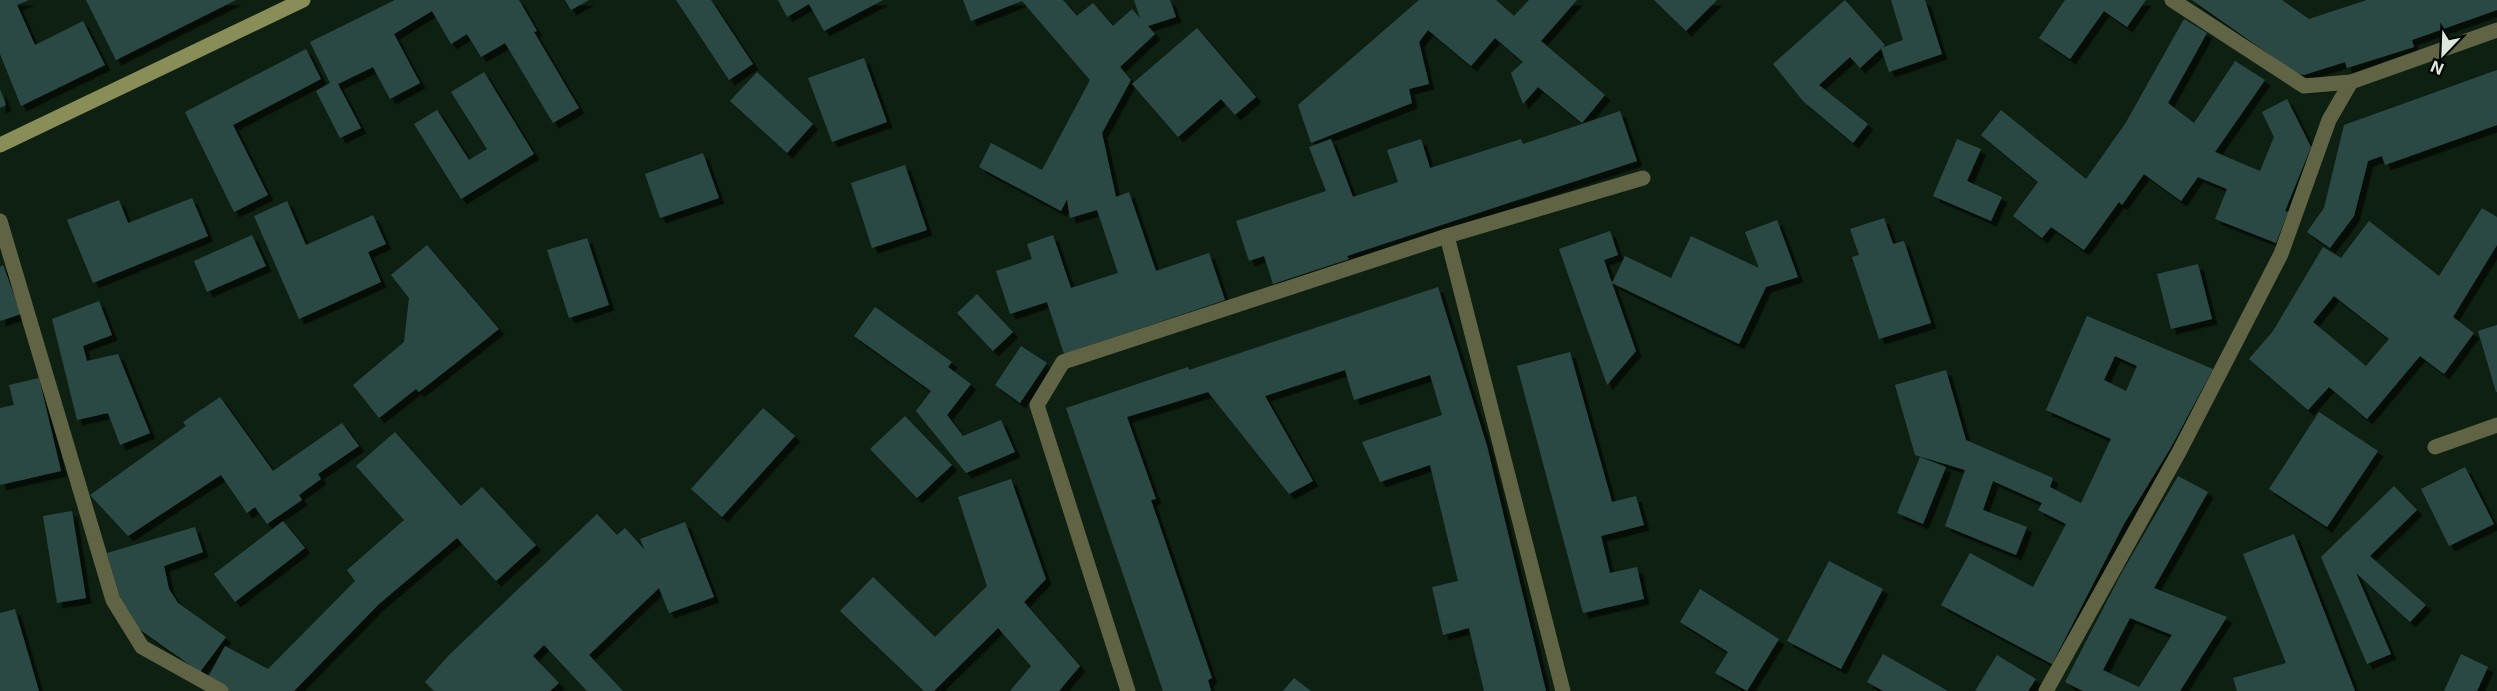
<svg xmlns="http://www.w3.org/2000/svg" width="2497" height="691" font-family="Inter,sans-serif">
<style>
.building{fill:#2b4a45;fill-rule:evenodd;filter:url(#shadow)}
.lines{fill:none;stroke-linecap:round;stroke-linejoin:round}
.lane{stroke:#616444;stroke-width:15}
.street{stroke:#616444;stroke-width:15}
.secondary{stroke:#898e59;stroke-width:15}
</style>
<defs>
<filter id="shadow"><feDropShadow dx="5.5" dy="5.5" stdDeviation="0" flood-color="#0009"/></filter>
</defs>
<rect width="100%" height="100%" fill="#0e2011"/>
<g class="building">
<polygon points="0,0 29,0 17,5 35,45 83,21 105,65 21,106 0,54"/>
<polygon points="86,0 236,0 116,60"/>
<polygon points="395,0 519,0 537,31 534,32 579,108 553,123 505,43 481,57 467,34 451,44 432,11 394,34 420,83 390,99 373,67 338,84 361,128 340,138 316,91 330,83 310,42"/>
<polygon points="565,0 589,0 571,10"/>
<polygon points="676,0 711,0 753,64 729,80"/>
<polygon points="778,0 883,0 824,31 809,4 787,17"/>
<polygon points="963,0 1063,0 1077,16 1093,3 1113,26 1132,9 1140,18 1134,0 1170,0 1176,17 1148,26 1155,34 1120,67 1131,80 1102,133 1116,197 1129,192 1156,271 1209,253 1225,300 1064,354 1047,302 1010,314 996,271 1032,259 1027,244 1053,235 1071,288 1118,273 1097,210 1070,218 1067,199 1061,211 979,167 991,143 1042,170 1090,80 1022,1 971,21"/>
<polygon points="1419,0 1496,0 1514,16 1529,0 1577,0 1541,41 1605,95 1582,123 1538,87 1523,104 1511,73 1523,62 1495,38 1471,66 1428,30 1419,42 1429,84 1409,89 1412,103 1311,143 1298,105"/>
<polygon points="1654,0 1717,0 1686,31"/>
<polygon points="1845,0 1885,45 1860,68 1850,57 1819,85 1868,124 1853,143 1803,101 1773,64"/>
<polygon points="1891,0 1925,0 1942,54 1889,72 1881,48 1903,40"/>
<polygon points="2065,0 2146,0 2127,27 2104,11 2070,59 2039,38"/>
<polygon points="2192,0 2282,0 2309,19 2367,0 2497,0 2497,10 2412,40 2414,47 2347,68 2345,62 2304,75 2296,73"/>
<polygon points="2184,19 2207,33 2168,103 2194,123 2235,61 2265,80 2215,152 2260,171 2274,137 2262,112 2287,99 2311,147 2285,211 2288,212 2276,243 2215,219 2227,189 2198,177 2181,201 2144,174 2122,205 2119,202 2084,250 2051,227 2042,238 2013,216 2038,182 1981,135 2001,110 2086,179 2125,124"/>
<polygon points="1197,28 1256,97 1235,115 1221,99 1178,137 1132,84"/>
<polygon points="306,49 321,79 233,125 268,195 234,212 185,112"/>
<polygon points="864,58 887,122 832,142 808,78"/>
<polygon points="2497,70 2497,125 2385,165 2382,156 2368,161 2354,216 2330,248 2307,232 2324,208 2344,125"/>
<polygon points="484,72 534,154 461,199 414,124 437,110 469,160 487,149 451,92"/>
<polygon points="757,72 813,124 787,153 730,101"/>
<polygon points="0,89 6,105 0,108"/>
<polygon points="1620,111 1637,161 1347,256 1349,259 1273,284 1264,256 1249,261 1236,221 1326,191 1309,147 1331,139 1353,197 1398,182 1387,150 1421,139 1430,168 1521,139 1523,144"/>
<polygon points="1957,139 1981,149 1967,181 2002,197 1991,221 1933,196"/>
<polygon points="703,153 719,198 660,218 645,174"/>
<polygon points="905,165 927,230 872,248 851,183"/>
<polygon points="192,198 208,236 93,283 67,220 119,200 128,223"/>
<polygon points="287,201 306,245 373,215 386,244 368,252 381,282 299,319 254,216"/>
<path d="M 2482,208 L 2497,217 L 2497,245 L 2453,317 L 2474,333 L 2444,374 L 2420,356 L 2367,419 L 2329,387 L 2308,410 L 2249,359 L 2273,331 L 2323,247 L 2341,258 L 2369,221 L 2439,276 ZM 2334,296 L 2389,339 L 2366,366 L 2313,322 Z"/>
<polygon points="1884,218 1893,244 1904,241 1931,323 1879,339 1852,257 1859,255 1850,229"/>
<polygon points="1777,220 1798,277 1766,287 1739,344 1612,283 1636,351 1607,385 1559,249 1610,231 1618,255 1604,260 1612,283 1625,256 1671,278 1691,236 1759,268 1745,232"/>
<polygon points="252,235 266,266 207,292 194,261"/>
<polygon points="587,238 609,305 569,318 547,250"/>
<polygon points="427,245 499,329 419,392 416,389 379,418 353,385 404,342 409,298 391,275"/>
<polygon points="2198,264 2212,319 2171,329 2157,274"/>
<polygon points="3,265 21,314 0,321 0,267"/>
<polygon points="1438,287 1487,446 1546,691 1484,691 1469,628 1443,635 1432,587 1458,581 1430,465 1380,482 1362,442 1442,415 1430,375 1354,400 1345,370 1265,396 1313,481 1289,494 1208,392 1127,417 1156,499 1151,500 1212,678 1208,680 1211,691 1163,691 1066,408 1188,367 1189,370"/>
<polygon points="977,294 1013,332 993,351 957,313"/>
<polygon points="99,301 112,335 83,346 87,361 118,354 150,433 120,445 108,413 77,420 52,319"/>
<polygon points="875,307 952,362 948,367 971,384 947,415 963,436 1001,420 1015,452 966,473 916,411 931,391 854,336"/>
<path d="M 2087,316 L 2213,369 L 2170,449 L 2124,524 L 2052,664 L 1941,605 L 1970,553 L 2033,587 L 2066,524 L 2038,510 L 2042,503 L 1993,481 L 1983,510 L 2027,527 L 2016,555 L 1945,526 L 1965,470 L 1915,455 L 1895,385 L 1946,370 L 1966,440 L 2053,478 L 2050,487 L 2081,503 L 2111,439 L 2046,410 ZM 2115,356 L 2137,366 L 2126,391 L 2104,380 Z"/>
<polygon points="2497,325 2497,392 2496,392 2478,331"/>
<polygon points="1021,346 1047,363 1020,403 995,385"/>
<polygon points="1570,352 1612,502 1636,496 1644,525 1601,536 1610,573 1637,567 1644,599 1583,613 1517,366"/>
<polygon points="39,378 61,471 0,485 0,408 14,405 9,385"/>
<polygon points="220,397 273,471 342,423 359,446 318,474 321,479 299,495 302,500 267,524 255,507 247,513 221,475 128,536 90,495 186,426 183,422"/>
<polygon points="763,408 795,436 722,517 691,489"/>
<polygon points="2319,412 2378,451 2327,527 2269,489"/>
<polygon points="905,416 952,465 917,498 870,449"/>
<polygon points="395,432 461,506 482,487 536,545 496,581 457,538 379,604 294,691 228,691 207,679 225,646 268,669 355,581 347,570 404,520 356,466"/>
<polygon points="1920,457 1946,467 1923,524 1897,513"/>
<polygon points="2465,467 2494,524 2449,546 2421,489"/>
<path d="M 2178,476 L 2208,492 L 2154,588 L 2227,617 L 2180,691 L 2083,691 L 2065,682 L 2121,574 ZM 2130,618 L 2172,635 L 2139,687 L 2103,670 Z"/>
<polygon points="1011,479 1046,579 1024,602 1080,666 1059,691 1010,691 1031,666 998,628 934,691 924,691 840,611 873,577 935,637 987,586 958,497"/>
<polygon points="2394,486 2417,510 2370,556 2426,605 2410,622 2356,573 2391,654 2367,664 2321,557"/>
<polygon points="72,511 86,598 57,603 43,516"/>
<polygon points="597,514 617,535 625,528 645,550 640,539 685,522 714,597 669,613 659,588 589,655 623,691 587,691 544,645 533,656 559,683 550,691 434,691 425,682 449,655"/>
<polygon points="283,521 305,548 235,602 214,574"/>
<polygon points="195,527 203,552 164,566 169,589 178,603 226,637 200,672 136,627 122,603 107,553"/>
<polygon points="2294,534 2319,598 2355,691 2237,691 2233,678 2286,663 2243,554"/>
<polygon points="1829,561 1883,589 1841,669 1787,641"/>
<polygon points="1700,589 1779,639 1747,691 1715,673 1728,652 1680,622"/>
<polygon points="15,609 39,691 0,691 0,613"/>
<polygon points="1883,654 1948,691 1883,691 1867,682"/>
<polygon points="2461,654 2488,667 2477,691 2444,691"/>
<polygon points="1997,655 2036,679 2028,691 1975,691"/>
<polygon points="1294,678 1311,691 1283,691"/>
</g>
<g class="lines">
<polyline class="lane" points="1447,236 1563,691"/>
<g class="street">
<polyline points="2172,0 2304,86 2351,82 2497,30"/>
<polyline points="0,221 113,600 142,647 221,691"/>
<polyline points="2435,447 2497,425"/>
<polyline points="1128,691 1037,405 1063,362 1447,236 1643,178"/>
<polyline points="2046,691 2179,452 2281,254 2329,120 2351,82"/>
</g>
<polyline class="secondary" points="0,145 303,0"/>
</g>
<g transform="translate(2443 54) rotate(203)" stroke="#030803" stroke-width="4.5" paint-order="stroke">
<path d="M0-4.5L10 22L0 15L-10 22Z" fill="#dce8dd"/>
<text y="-9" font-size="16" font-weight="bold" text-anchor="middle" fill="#dce8dd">N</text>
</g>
</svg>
